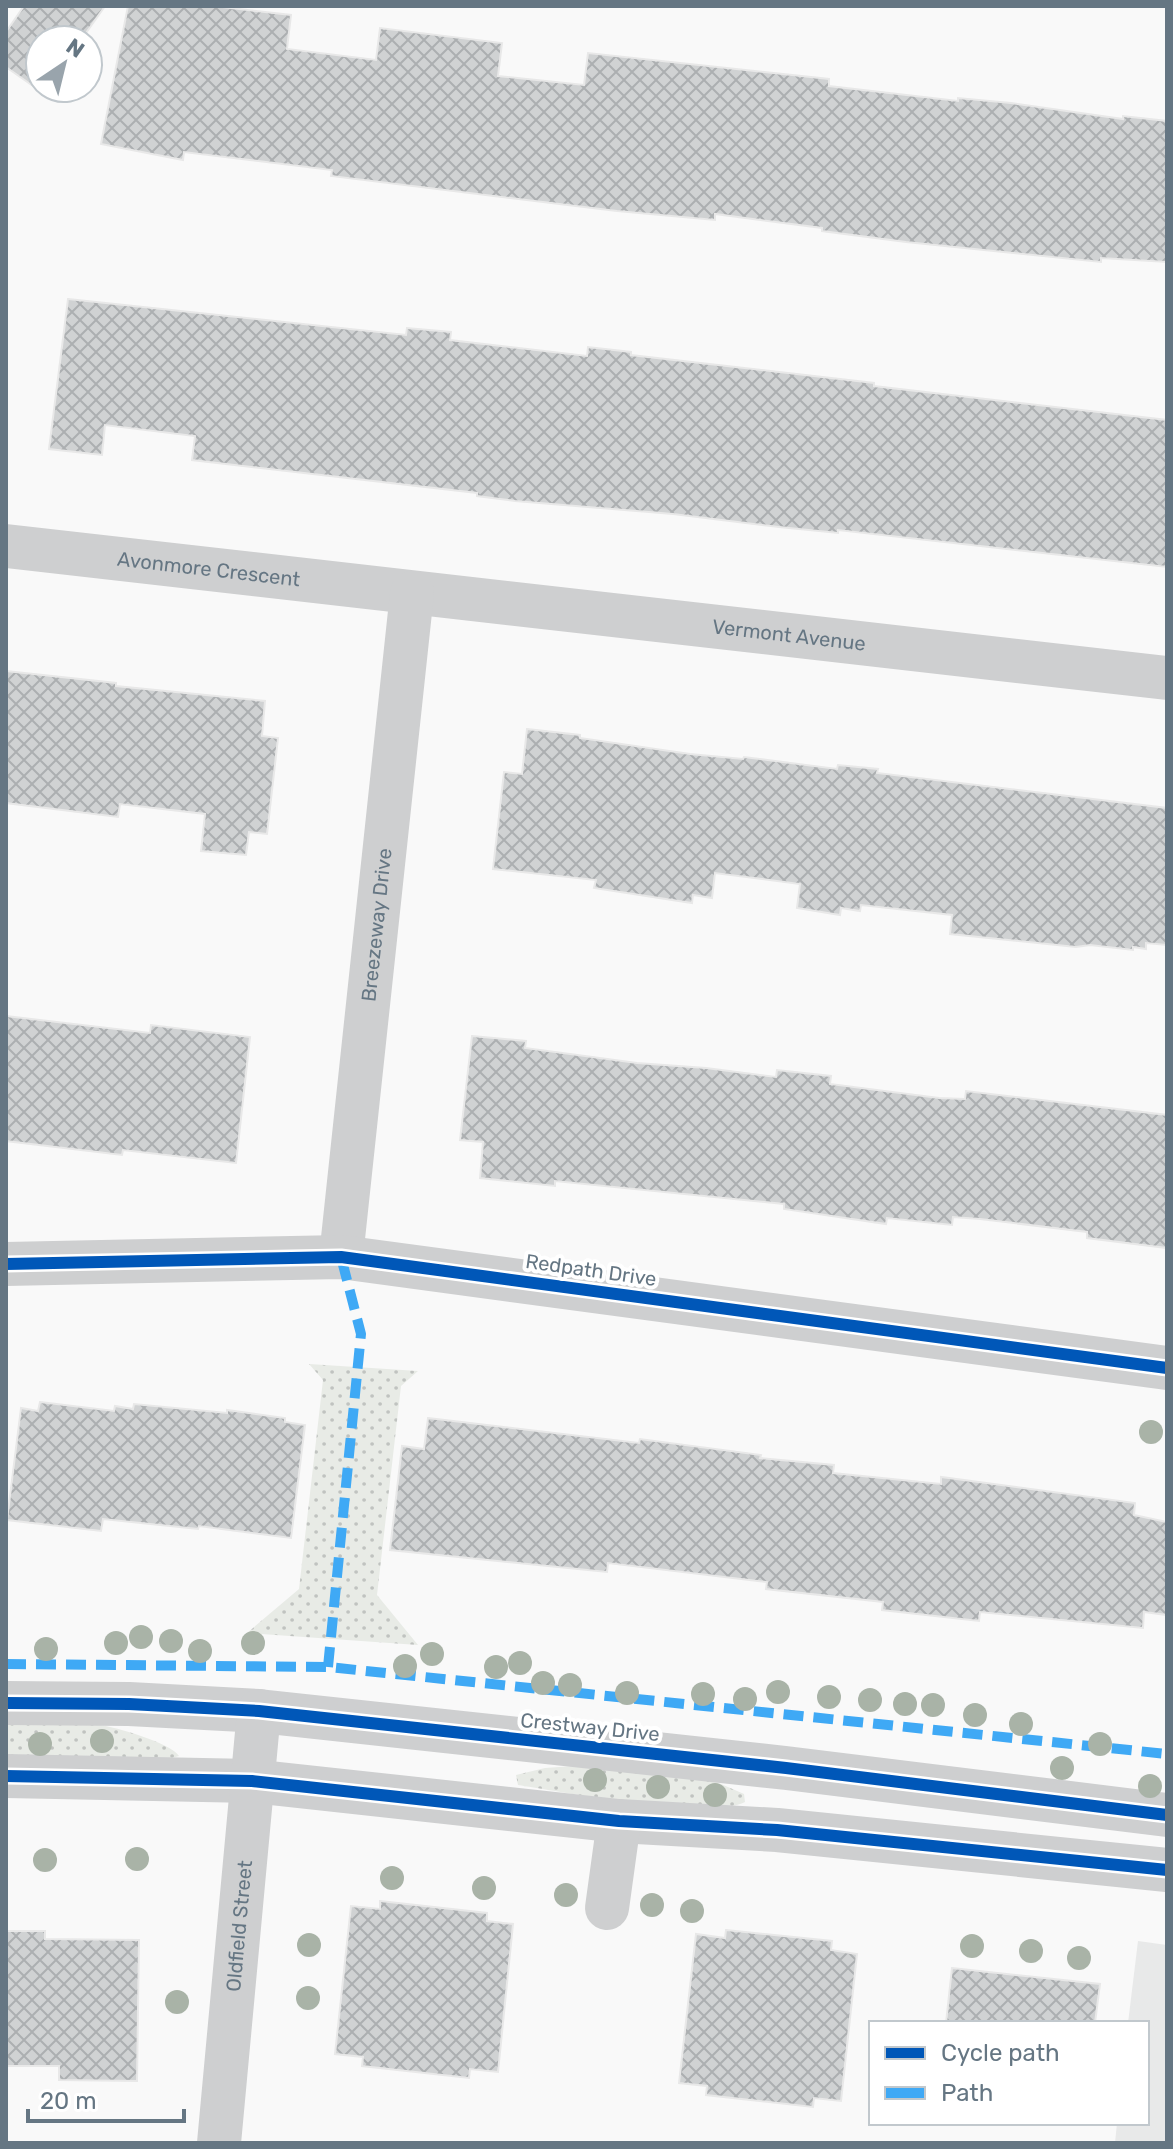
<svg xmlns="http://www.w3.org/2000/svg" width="1173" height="2149" font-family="Rubik,sans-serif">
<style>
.built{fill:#e8e9e9}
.grass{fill:url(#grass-dots)}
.building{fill:url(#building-cross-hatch);stroke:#e8e8e8;stroke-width:2}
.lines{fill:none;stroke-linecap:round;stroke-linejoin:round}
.minor{stroke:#cecfd0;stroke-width:44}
.quiet{stroke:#3fa9f5;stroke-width:10;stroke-dasharray:20 10;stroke-linecap:butt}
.cycleway-casing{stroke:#fff;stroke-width:17}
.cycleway{stroke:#0057b8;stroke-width:12}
.tree{fill:#a9b3a7}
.labels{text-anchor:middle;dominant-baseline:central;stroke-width:8;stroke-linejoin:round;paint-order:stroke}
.street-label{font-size:20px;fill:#657683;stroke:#fff}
</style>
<defs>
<pattern id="grass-dots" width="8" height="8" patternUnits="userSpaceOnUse" patternTransform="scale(2)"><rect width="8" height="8" fill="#e8ebe6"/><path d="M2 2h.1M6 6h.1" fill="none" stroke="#c0c3c0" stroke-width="1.8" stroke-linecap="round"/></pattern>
<pattern id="building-cross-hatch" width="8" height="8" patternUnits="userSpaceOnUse" patternTransform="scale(2)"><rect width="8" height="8" fill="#d0d2d3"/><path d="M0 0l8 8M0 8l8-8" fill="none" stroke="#acafb1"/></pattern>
</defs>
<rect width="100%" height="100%" fill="#f9f9f9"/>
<polygon class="built" points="1138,1941 1167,1945 1167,2143 1115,2143 1117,2123 1147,2123 1147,2023 1128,2023"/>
<g class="grass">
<polygon points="309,1364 418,1371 401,1386 377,1595 418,1645 247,1633 299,1589 323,1380"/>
<path d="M 6,1724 C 36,1724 69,1721 99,1725 C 116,1727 171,1743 179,1756 L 172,1758 L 6,1758 Z"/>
<path d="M 573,1766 L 698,1774 L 744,1794 L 745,1802 C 710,1820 563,1792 518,1785 L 516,1775 L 545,1768 Z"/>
</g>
<g class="building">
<polygon points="24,6 105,6 81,40 40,40 40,88 47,88 43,93 6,67 6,32"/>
<polygon points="128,6 214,6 291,15 287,49 376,60 380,28 502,43 498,76 584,85 588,53 829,79 829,86 958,101 958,98 1011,103 1123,119 1123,116 1167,121 1167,262 1101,258 1101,262 906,242 822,231 822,228 715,214 715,220 617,211 331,176 332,170 184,152 183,160 101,144"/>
<polygon points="68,299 406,335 407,328 451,332 450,340 587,356 588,347 631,352 631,355 874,383 874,386 1167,420 1167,567 838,530 838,533 779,527 673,514 515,501 477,496 477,493 192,460 195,436 105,425 102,455 49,449"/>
<polygon points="6,671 116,683 116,686 265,701 262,736 278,738 267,834 249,832 246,855 201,851 205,814 120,804 118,817 6,803"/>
<polygon points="527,729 580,735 580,738 690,754 743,759 744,757 837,769 838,765 878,769 877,773 1167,808 1167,945 1146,943 1146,949 1133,947 1133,950 1090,945 1076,947 950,934 952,915 861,905 860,911 841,908 840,915 797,908 800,884 715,873 712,898 693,895 692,903 594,888 596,880 493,869 504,772 522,774"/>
<polygon points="6,1016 150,1033 151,1025 250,1037 236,1163 123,1150 122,1155 6,1141"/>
<polygon points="472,1036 526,1041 525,1048 637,1063 706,1068 776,1077 777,1070 831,1076 830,1084 939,1098 965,1099 966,1091 1167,1115 1167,1248 1087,1238 1087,1232 980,1219 953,1217 952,1225 887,1218 886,1224 784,1209 784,1204 555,1181 555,1186 480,1178 483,1142 460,1140"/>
<polygon points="40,1402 114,1411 115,1406 133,1409 134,1404 227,1413 227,1410 285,1418 285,1422 305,1425 291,1538 199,1526 198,1529 103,1519 101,1531 7,1520 21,1408 38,1411"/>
<polygon points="428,1418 639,1443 640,1439 761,1455 760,1458 834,1465 833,1473 941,1484 941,1477 1135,1503 1134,1515 1167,1522 1167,1615 1144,1612 1143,1628 980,1612 979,1621 882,1610 883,1602 766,1589 767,1582 608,1563 607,1572 390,1550 402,1446 424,1449"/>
<polygon points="380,1901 487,1913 487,1921 513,1924 498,2072 470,2069 469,2078 362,2066 363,2057 335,2054 351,1906 380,1909"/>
<polygon points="726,1930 832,1941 831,1950 857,1954 841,2101 814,2098 813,2107 706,2095 707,2086 679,2083 696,1934 725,1938"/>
<polygon points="6,1931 45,1931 45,1939 139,1940 137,2081 59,2080 59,2066 6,2066"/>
<polygon points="952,1968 1100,1984 1095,2023 946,2023"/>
</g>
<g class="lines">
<g class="minor">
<path id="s1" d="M 6,546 L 1167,678"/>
<path id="s2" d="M 341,1257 L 412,593"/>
<polyline points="6,1264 341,1257 1167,1368"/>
<polyline points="6,1703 129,1704 259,1711 786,1768 1167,1815"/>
<polyline points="6,1776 252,1781 619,1821 777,1830 1167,1870"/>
<polyline points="607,1908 619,1821"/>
<path id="s3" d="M 219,2143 L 259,1711"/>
</g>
<g class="quiet">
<polyline points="6,1664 328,1667 1167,1754"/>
<polyline points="328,1667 361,1334 341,1257"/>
</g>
<g class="cycleway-casing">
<g id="cycleway">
<polyline points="6,1264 341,1257 1167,1368"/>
<polyline points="6,1703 129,1704 259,1711 786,1768 1167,1815"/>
<polyline points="6,1776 252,1781 619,1821 777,1830 1167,1870"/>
</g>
</g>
<use href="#cycleway" class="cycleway"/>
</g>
<g class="tree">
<circle cx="1151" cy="1432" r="12"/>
<circle cx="141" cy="1637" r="12"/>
<circle cx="171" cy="1641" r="12"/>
<circle cx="116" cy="1643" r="12"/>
<circle cx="253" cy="1643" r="12"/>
<circle cx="46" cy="1649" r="12"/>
<circle cx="200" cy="1651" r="12"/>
<circle cx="432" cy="1654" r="12"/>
<circle cx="520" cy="1663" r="12"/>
<circle cx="405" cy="1666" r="12"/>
<circle cx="496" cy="1667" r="12"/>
<circle cx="543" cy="1683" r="12"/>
<circle cx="570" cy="1685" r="12"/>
<circle cx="778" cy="1692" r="12"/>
<circle cx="627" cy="1693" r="12"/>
<circle cx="703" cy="1694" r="12"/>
<circle cx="829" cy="1697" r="12"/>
<circle cx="745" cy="1699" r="12"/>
<circle cx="870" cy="1700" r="12"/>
<circle cx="905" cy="1704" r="12"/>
<circle cx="933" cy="1705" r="12"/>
<circle cx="975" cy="1715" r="12"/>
<circle cx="1021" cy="1724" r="12"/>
<circle cx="102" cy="1741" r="12"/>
<circle cx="40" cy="1744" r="12"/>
<circle cx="1100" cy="1744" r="12"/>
<circle cx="1062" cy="1768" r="12"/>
<circle cx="595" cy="1780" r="12"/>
<circle cx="1150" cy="1786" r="12"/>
<circle cx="658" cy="1787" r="12"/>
<circle cx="715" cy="1795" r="12"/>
<circle cx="137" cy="1859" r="12"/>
<circle cx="45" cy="1860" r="12"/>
<circle cx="392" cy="1878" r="12"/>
<circle cx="484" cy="1888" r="12"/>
<circle cx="566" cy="1895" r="12"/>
<circle cx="652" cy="1905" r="12"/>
<circle cx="692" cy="1911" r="12"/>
<circle cx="309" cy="1945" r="12"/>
<circle cx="972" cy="1946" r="12"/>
<circle cx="1031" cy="1951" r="12"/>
<circle cx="1079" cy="1958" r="12"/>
<circle cx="308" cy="1998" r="12"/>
<circle cx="177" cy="2002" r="12"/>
</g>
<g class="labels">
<g class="street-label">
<text stroke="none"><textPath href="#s1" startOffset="204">Avonmore Crescent</textPath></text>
<text stroke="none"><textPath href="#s1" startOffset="788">Vermont Avenue</textPath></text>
<text stroke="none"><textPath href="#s2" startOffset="334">Breezeway Drive</textPath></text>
<text transform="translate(591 1270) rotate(8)">Redpath Drive</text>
<text transform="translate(590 1727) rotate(6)">Crestway Drive</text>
<text stroke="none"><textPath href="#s3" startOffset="218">Oldfield Street</textPath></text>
</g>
</g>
<rect width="1173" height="2149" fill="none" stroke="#657683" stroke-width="16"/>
<rect x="869" y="2021" width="280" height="104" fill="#ffffff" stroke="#c1c8cd" stroke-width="2"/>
<rect x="885" y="2047" width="40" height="12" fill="#0057b8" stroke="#c1c8cd" stroke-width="2"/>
<text x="941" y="2061" font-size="24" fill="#657683">Cycle path</text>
<rect x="885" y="2087" width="40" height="12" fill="#3fa9f5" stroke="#c1c8cd" stroke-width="2"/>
<text x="941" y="2101" font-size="24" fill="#657683">Path</text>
<g transform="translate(64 64) rotate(35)"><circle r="38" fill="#ffffff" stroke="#c1c8cd" stroke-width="2"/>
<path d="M0-6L14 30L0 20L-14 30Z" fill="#99a4ac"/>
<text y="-12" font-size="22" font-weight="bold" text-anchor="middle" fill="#657683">N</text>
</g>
<path d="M28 2109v12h156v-12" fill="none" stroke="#657683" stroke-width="4"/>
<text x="40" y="2109" font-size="24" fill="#657683" stroke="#ffffff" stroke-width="6" paint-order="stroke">20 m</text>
</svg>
